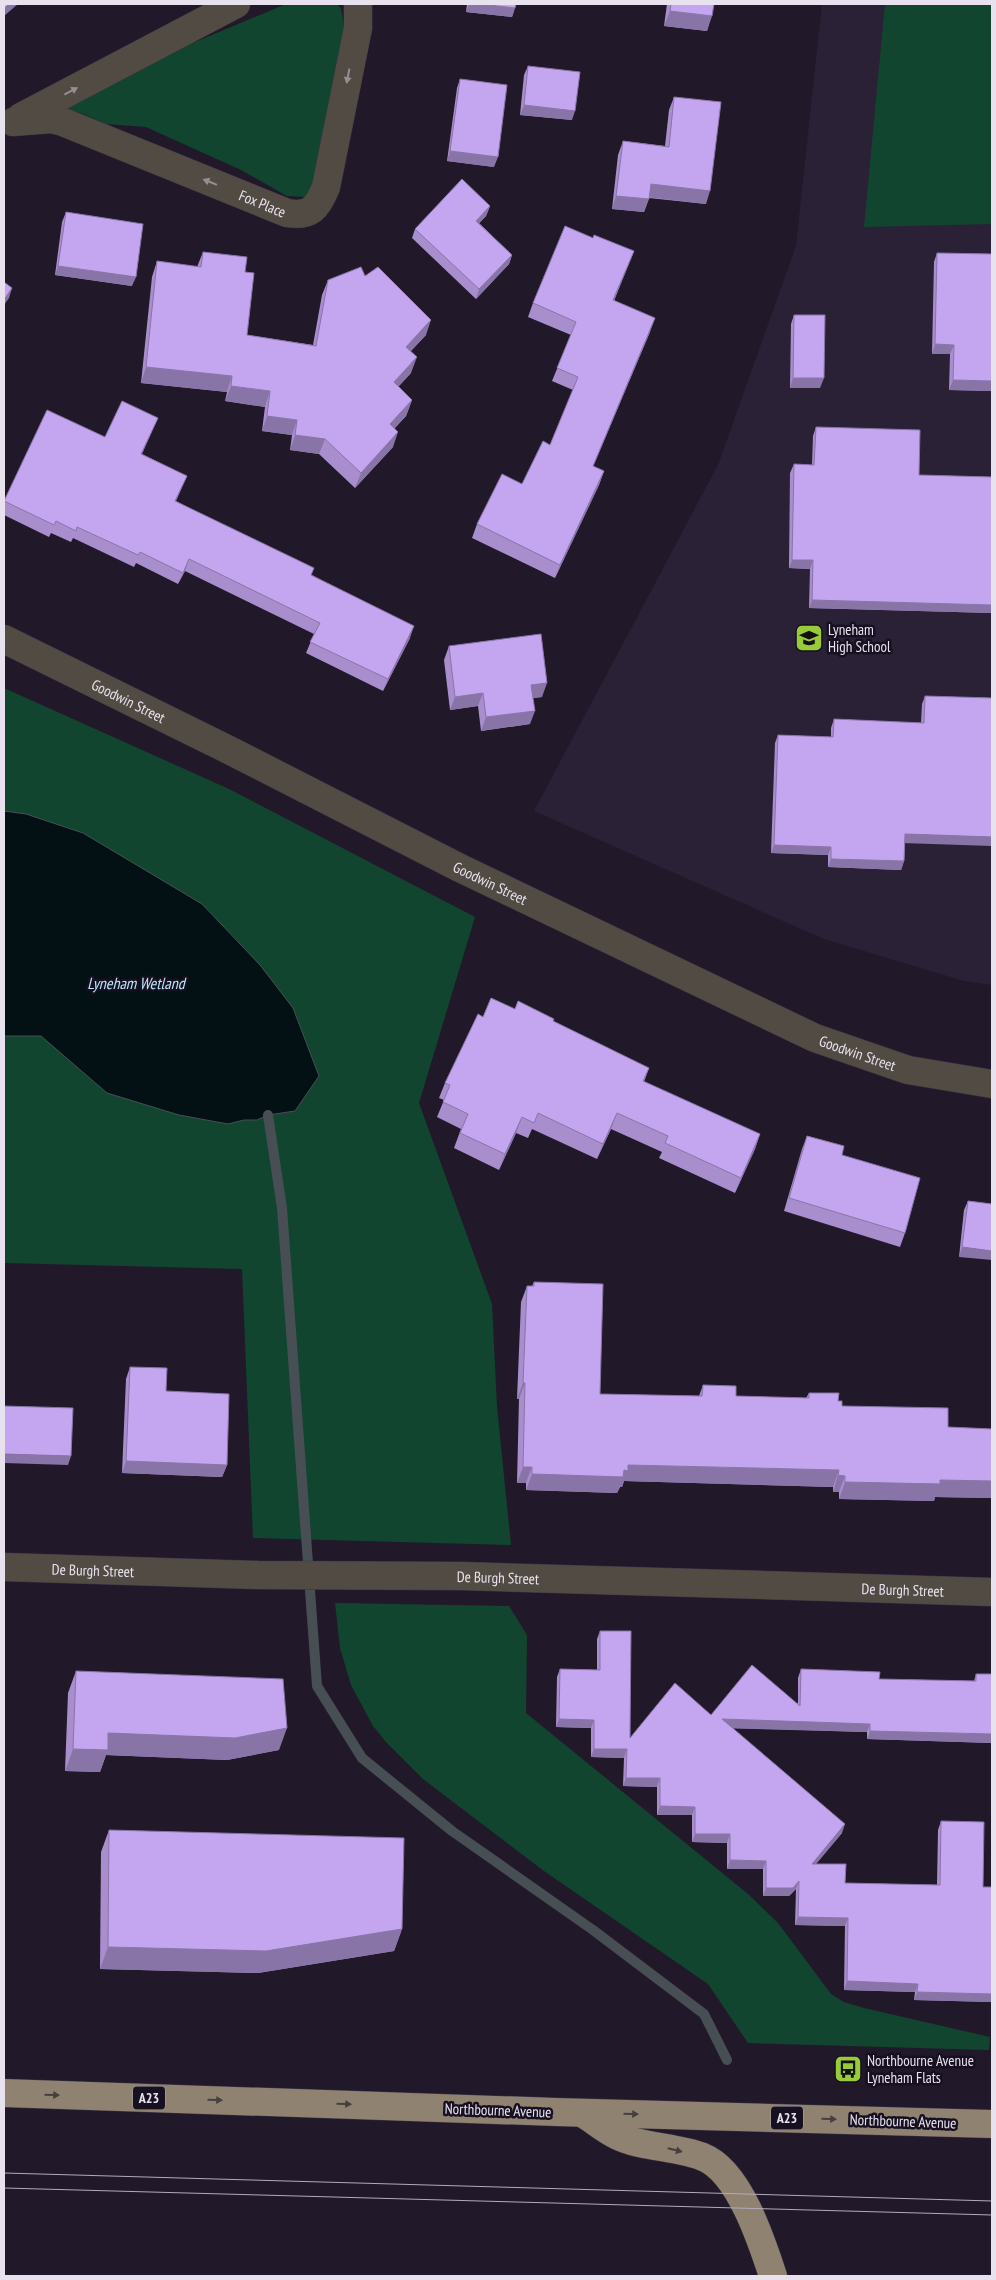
<svg xmlns="http://www.w3.org/2000/svg" width="996" height="2280" font-family="'PT Sans Narrow',sans-serif">
<style>
.built{fill:#2b2137}
.green{fill:#12452f}
.water{fill:#031014;stroke:#474f55}
.lines{fill:none;stroke-linecap:round;stroke-linejoin:round}
.stream{stroke:#474f55;stroke-width:10}
.minor-casing{stroke:#3d3545;stroke-width:29}
.trunk-casing{stroke:#3d3545;stroke-width:29}
.minor{stroke:#514b43;stroke-width:28}
.trunk{stroke:#8f8270;stroke-width:28}
.tram{stroke:#b2acb9;stroke-width:1}
.wall{fill:#a98ece}
.shaded-wall{fill:#8974a8}
.building{fill:#c4a5f0;stroke:#8974a8}
.oneway{fill:#948f90}
.oneway2{fill:#473e41}
.labels{text-anchor:middle;dominant-baseline:central;stroke-width:5;stroke-linejoin:round;paint-order:stroke}
.shield{fill:#171021;stroke:#a9a3b0;stroke-width:1}
.shield-label{font-size:14px;font-weight:bold;fill:#e7e2ee}
.street-label{font-size:15px;fill:#e7e2ee;stroke:#171021}
.poi-label{font-size:15px;fill:#e7e2ee;stroke:#171021;text-anchor:start}
.water-label{font-size:16px;font-style:italic;fill:#b7e9f9;stroke:#171021}
</style>
<rect width="100%" height="100%" fill="#21192a"/>
<polygon class="built" points="822,4 992,4 992,985 964,981 824,939 534,811 718,465 796,246"/>
<g class="green">
<polygon points="286,4 337,4 341,9 344,26 322,184 306,197 287,196 241,170 146,127 106,124 81,113 57,110 109,78"/>
<polygon points="885,4 992,4 992,224 864,227"/>
<polygon points="4,688 229,789 475,917 419,1103 492,1304 497,1407 511,1545 253,1538 242,1269 4,1263"/>
<polygon points="335,1603 509,1606 527,1635 526,1713 748,1894 778,1923 831,1994 844,2002 864,2008 990,2037 989,2050 748,2043 708,1984 544,1871 423,1779 386,1742 373,1726 351,1685 340,1648"/>
</g>
<polygon class="water" points="4,811 26,814 83,833 202,904 260,965 293,1008 319,1076 295,1111 268,1115 257,1120 244,1120 228,1124 179,1115 107,1093 41,1036 4,1036"/>
<g class="lines">
<polyline class="stream" points="268,1115 282,1208 317,1686 362,1758 452,1831 593,1930 704,2014 727,2060"/>
<g class="minor-casing">
<g id="minor">
<polyline points="21,117 236,4"/>
<path id="s1" d="M 13,122 L 51,119 L 63,122 L 287,213 C 311,217 317,208 326,187 L 358,28 L 358,4"/>
<path id="s2" d="M 4,639 L 227,749 L 460,868 L 815,1038 L 908,1070 L 992,1084"/>
<path id="s3" d="M 4,1567 L 258,1575 L 462,1576 L 992,1592"/>
</g>
</g>
<g class="trunk-casing">
<g id="trunk">
<polyline points="4,2093 556,2112 992,2124"/>
<path d="M 582,2113 C 594,2120 605,2130 618,2136 C 640,2147 679,2147 703,2157 C 739,2171 762,2242 773,2276"/>
</g>
</g>
<use href="#minor" class="minor"/>
<use href="#trunk" class="trunk"/>
<g class="tram">
<polyline points="4,2173 992,2201"/>
<polyline points="4,2188 992,2215"/>
</g>
</g>
<g class="wall">
<polygon points="467,4 516,4 512,17 466,12"/>
<polygon points="667,4 714,4 707,31 664,26"/>
<polygon points="528,66 572,120 520,115 524,75"/>
<polygon points="460,79 494,167 447,161 457,88"/>
<polygon points="674,97 706,204 649,198 644,212 612,209 618,155 623,141 665,146 669,110"/>
<polygon points="490,206 486,216 479,223 512,255 509,264 476,299 412,238 415,229"/>
<polygon points="66,212 132,286 55,275 62,222"/>
<polygon points="593,238 634,251 614,301 650,332 593,466 604,471 599,485 555,578 472,538 477,524 522,484 550,445 573,390 552,381 571,335 528,317 533,303"/>
<polygon points="203,252 245,272 247,335 313,345 322,295 328,280 365,276 426,335 411,351 411,373 398,387 412,400 406,416 395,428 393,447 355,488 319,454 290,450 292,435 262,431 265,407 225,401 227,392 141,383 152,277 157,261 197,267"/>
<polygon points="937,253 992,254 992,391 949,390 950,354 932,354 934,262"/>
<polygon points="794,315 820,388 790,388 791,324"/>
<polygon points="158,418 153,429 142,454 187,476 176,501 312,575 410,638 383,691 306,653 314,634 185,571 178,584 136,563 134,567 73,538 71,542 51,533 49,537 4,515 4,500 105,437"/>
<polygon points="816,427 919,475 992,477 992,613 809,608 810,569 789,568 790,473 794,464 812,465 813,436"/>
<polygon points="449,646 542,697 533,698 530,724 481,731 478,706 450,710 444,660"/>
<polygon points="925,696 992,698 905,843 904,861 901,870 828,867 828,855 771,853 775,743 778,735 831,737 831,728 834,719 921,723 922,704"/>
<polygon points="515,1009 553,1021 649,1068 644,1082 760,1134 755,1149 735,1193 659,1158 662,1152 611,1129 597,1159 532,1129 528,1138 516,1133 499,1170 454,1148 461,1129 437,1117 444,1100 439,1098 445,1083 483,1017"/>
<polygon points="807,1136 842,1155 905,1233 900,1247 784,1211 802,1149"/>
<polygon points="968,1201 992,1204 959,1257 964,1210"/>
<polygon points="534,1282 600,1394 699,1396 703,1385 736,1396 806,1398 809,1393 838,1401 842,1406 948,1427 992,1429 992,1498 935,1497 934,1501 839,1499 839,1492 833,1492 833,1487 624,1481 622,1487 620,1487 617,1493 526,1490 526,1483 517,1483 519,1399 517,1399 521,1302 527,1286 532,1286"/>
<polygon points="130,1367 227,1465 222,1477 122,1473 126,1379"/>
<polygon points="600,1631 630,1738 711,1715 798,1703 798,1678 801,1669 879,1679 974,1681 976,1674 992,1674 992,1743 867,1739 867,1732 733,1728 842,1833 816,1864 845,1883 937,1885 938,1830 941,1821 983,1887 992,2002 914,2000 915,1992 844,1990 845,1926 795,1925 796,1889 789,1896 763,1896 763,1869 727,1869 727,1843 692,1842 692,1815 657,1815 657,1787 623,1786 624,1758 591,1757 591,1728 556,1727 557,1677 560,1669 597,1670 597,1639"/>
<polygon points="76,1671 279,1750 227,1760 106,1755 100,1772 65,1771 68,1693"/>
<polygon points="109,1830 402,1929 394,1951 258,1973 100,1969 101,1852"/>
</g>
<g class="shaded-wall">
<polygon points="9,4 18,4 4,16 4,9"/>
<polygon points="469,4 480,4 515,8 512,17 466,12"/>
<polygon points="670,11 712,16 707,31 664,26"/>
<polygon points="524,105 575,111 572,120 520,115"/>
<polygon points="450,151 498,157 494,167 447,161"/>
<polygon points="651,184 710,191 706,204 646,197"/>
<polygon points="616,196 649,199 644,212 612,209"/>
<polygon points="490,206 486,216 473,230 476,221"/>
<polygon points="634,251 629,264 608,314 613,300"/>
<polygon points="512,255 509,264 476,299 479,289"/>
<polygon points="58,266 136,277 132,286 55,275"/>
<polygon points="12,288 9,298 4,305 4,300"/>
<polygon points="655,318 650,332 588,479 593,466"/>
<polygon points="431,320 426,335 400,362 406,347"/>
<polygon points="935,344 954,345 950,354 932,354"/>
<polygon points="417,357 411,373 388,398 394,382"/>
<polygon points="146,367 232,376 227,392 141,383"/>
<polygon points="793,378 824,378 820,388 790,388"/>
<polygon points="953,380 992,381 992,391 949,390"/>
<polygon points="231,386 270,391 265,407 225,401"/>
<polygon points="412,400 406,416 384,439 390,424"/>
<polygon points="267,416 297,420 292,435 262,431"/>
<polygon points="398,432 393,447 355,488 361,473"/>
<polygon points="295,435 325,439 319,454 290,450"/>
<polygon points="604,471 599,485 555,578 560,565"/>
<polygon points="189,559 185,571 178,584 183,573"/>
<polygon points="792,560 813,560 810,569 789,568"/>
<polygon points="812,600 992,605 992,613 809,608"/>
<polygon points="414,626 410,638 383,691 388,679"/>
<polygon points="547,683 542,697 526,699 531,685"/>
<polygon points="483,693 478,706 450,710 455,697"/>
<polygon points="535,711 530,724 481,731 486,717"/>
<polygon points="905,834 992,837 992,846 902,843"/>
<polygon points="774,845 831,847 828,855 771,853"/>
<polygon points="831,859 904,861 901,870 828,867"/>
<polygon points="617,1113 611,1129 597,1159 603,1144"/>
<polygon points="522,1117 516,1133 499,1170 505,1154"/>
<polygon points="760,1134 755,1149 735,1193 741,1178"/>
<polygon points="962,1247 992,1251 992,1260 959,1257"/>
<polygon points="523,1383 525,1383 519,1399 517,1399"/>
<polygon points="4,1454 71,1456 68,1465 4,1463"/>
<polygon points="126,1461 227,1465 222,1477 122,1473"/>
<polygon points="628,1465 839,1470 833,1487 624,1481 622,1487 620,1487 617,1493 526,1490 532,1474 624,1470"/>
<polygon points="523,1467 532,1467 526,1483 517,1483"/>
<polygon points="838,1475 845,1476 839,1492 833,1492"/>
<polygon points="940,1480 992,1481 992,1498 935,1497 934,1501 839,1499 845,1482"/>
<polygon points="559,1719 594,1720 591,1728 556,1727"/>
<polygon points="722,1719 870,1724 867,1732 719,1728"/>
<polygon points="287,1728 279,1750 227,1760 106,1755 100,1772 65,1771 73,1749 108,1733"/>
<polygon points="870,1731 992,1734 992,1743 867,1739"/>
<polygon points="594,1749 627,1749 624,1758 591,1757"/>
<polygon points="626,1778 660,1778 657,1787 623,1786"/>
<polygon points="660,1806 695,1807 692,1815 657,1815"/>
<polygon points="845,1824 842,1833 809,1872 812,1864"/>
<polygon points="695,1834 730,1834 727,1843 692,1842"/>
<polygon points="730,1860 766,1861 763,1869 727,1869"/>
<polygon points="799,1881 796,1889 789,1896 763,1896 766,1888"/>
<polygon points="798,1917 848,1918 845,1926 795,1925"/>
<polygon points="402,1929 394,1951 258,1973 100,1969 108,1947"/>
<polygon points="847,1981 918,1984 915,1992 844,1990"/>
<polygon points="917,1992 992,1994 992,2002 914,2000"/>
</g>
<g class="building">
<polygon points="4,4 9,4 4,9"/>
<polygon points="480,4 516,4 515,8"/>
<polygon points="671,4 714,4 712,16 670,11"/>
<polygon points="528,66 580,72 575,111 524,105"/>
<polygon points="460,79 507,85 498,157 450,151"/>
<polygon points="674,97 721,102 710,191 651,184 649,199 616,196 623,141 669,147"/>
<polygon points="462,179 490,206 476,221 512,255 479,289 415,229"/>
<polygon points="66,212 143,224 136,277 58,266"/>
<polygon points="565,226 593,238 594,235 634,251 613,300 655,318 593,466 604,471 560,565 477,524 502,474 522,484 543,441 550,445 578,377 557,368 576,322 533,303"/>
<polygon points="203,252 247,257 245,272 254,273 247,335 316,346 328,280 361,267 365,276 378,267 431,320 406,347 417,357 394,382 412,400 390,424 398,432 361,473 325,439 295,435 297,420 267,416 270,391 231,386 232,376 146,367 157,261 201,267"/>
<polygon points="937,253 992,254 992,381 953,380 954,345 935,344"/>
<polygon points="4,282 12,288 4,300"/>
<polygon points="794,315 825,315 824,378 793,378"/>
<polygon points="122,401 158,418 141,454 187,476 175,501 314,568 311,575 414,626 388,679 310,642 320,623 189,559 183,573 140,552 138,555 77,527 76,531 56,521 54,525 4,501 47,410 105,437"/>
<polygon points="816,427 920,430 919,475 992,477 992,605 812,600 813,560 792,560 794,464 814,465"/>
<polygon points="541,634 547,683 531,685 535,711 486,717 483,693 455,697 449,646"/>
<polygon points="925,696 992,698 992,837 905,834 904,861 831,859 831,847 774,845 778,735 833,737 834,719 924,723"/>
<polygon points="491,998 515,1009 518,1001 554,1019 553,1021 649,1068 643,1081 760,1134 741,1178 665,1143 668,1136 617,1113 603,1144 538,1113 534,1123 522,1117 505,1154 460,1133 468,1114 443,1102 450,1085 445,1083 478,1014 483,1017"/>
<polygon points="807,1136 844,1146 842,1155 920,1178 905,1233 789,1198"/>
<polygon points="968,1201 992,1204 992,1251 962,1247"/>
<polygon points="534,1282 603,1284 600,1394 702,1396 703,1385 736,1386 736,1396 809,1398 809,1393 839,1393 838,1401 842,1401 842,1406 948,1408 948,1427 992,1429 992,1481 940,1480 940,1484 845,1482 845,1476 838,1475 839,1470 628,1465 628,1471 624,1470 623,1477 532,1474 532,1467 523,1467 525,1383 523,1383 527,1286 534,1286"/>
<polygon points="130,1367 167,1368 166,1391 229,1394 227,1465 126,1461"/>
<polygon points="4,1406 73,1408 71,1456 4,1454"/>
<polygon points="600,1631 631,1631 630,1738 675,1683 711,1715 752,1665 800,1706 801,1669 880,1672 879,1679 976,1681 976,1674 992,1674 992,1734 870,1731 870,1724 722,1719 845,1824 812,1864 846,1864 845,1883 940,1885 941,1821 984,1822 983,1887 992,1887 992,1994 917,1992 918,1984 847,1981 848,1918 798,1917 799,1881 793,1888 766,1888 766,1861 730,1860 730,1834 695,1834 695,1807 660,1806 660,1778 626,1778 627,1749 594,1749 594,1720 559,1719 560,1669 600,1670"/>
<polygon points="76,1671 283,1679 287,1728 235,1738 108,1733 108,1750 73,1749"/>
<polygon points="109,1830 404,1838 402,1929 266,1951 108,1947"/>
</g>
<defs><path id="oneway-solid" d="M-6-.8H1V-3.2L6.5 0L1 3.2V.8H-6Z" transform="scale(1.25)"/></defs>
<g class="oneway">
<use href="#oneway-solid" transform="translate(348 76) rotate(101)"/>
<use href="#oneway-solid" transform="translate(71 91) rotate(-28)"/>
<use href="#oneway-solid" transform="translate(210 182) rotate(-158)"/>
</g>
<g class="oneway2">
<use href="#oneway-solid" transform="translate(52 2095) rotate(2)"/>
<use href="#oneway-solid" transform="translate(215 2100) rotate(2)"/>
<use href="#oneway-solid" transform="translate(344 2104) rotate(2)"/>
<use href="#oneway-solid" transform="translate(631 2114) rotate(2)"/>
<use href="#oneway-solid" transform="translate(829 2119) rotate(2)"/>
<use href="#oneway-solid" transform="translate(675 2150) rotate(14)"/>
</g>
<defs>
<g id="school-square" transform="scale(1.4375)"><rect x="-9" y="-9" width="18" height="18" rx="4" fill="#98cb37" stroke="#171021"/><path d="M0-5L7-2L0 1L-7-2ZM-4 1L0 2.5L4 1V4Q0 6-4 4Z" fill="#111"/></g>
<g id="bus-square" transform="scale(1.4375)"><rect x="-9" y="-9" width="18" height="18" rx="4" fill="#98cb37" stroke="#171021"/><path d="M-5-6H5V4H4V6H2V4H-2V6H-4V4H-5ZM-3.5-4V0h7V-4ZM-3.5 1.2v1.5H-2V1.2ZM2 1.2v1.5H3.5V1.2Z" fill="#111"/></g>
</defs>
<g fill-rule="evenodd">
<use href="#school-square" x="809" y="638"/>
<use href="#bus-square" x="848" y="2069"/>
</g>
<g class="labels">
<g class="shield">
<rect x="133" y="2086.5" width="32" height="23" rx="4"/>
<rect x="771" y="2106.5" width="32" height="23" rx="4"/>
</g>
<g class="shield-label">
<text x="149" y="2098">A23</text>
<text x="787" y="2118">A23</text>
</g>
<g class="street-label">
<text stroke="none"><textPath href="#s1" startOffset="266">Fox Place</textPath></text>
<text stroke="none"><textPath href="#s2" startOffset="139">Goodwin Street</textPath></text>
<text stroke="none"><textPath href="#s2" startOffset="544">Goodwin Street</textPath></text>
<text stroke="none"><textPath href="#s2" startOffset="949">Goodwin Street</textPath></text>
<text stroke="none"><textPath href="#s3" startOffset="89">De Burgh Street</textPath></text>
<text stroke="none"><textPath href="#s3" startOffset="494">De Burgh Street</textPath></text>
<text stroke="none"><textPath href="#s3" startOffset="899">De Burgh Street</textPath></text>
<text transform="translate(498 2110) rotate(2)">Northbourne Avenue</text>
<text transform="translate(903 2121) rotate(2)">Northbourne Avenue</text>
</g>
<g class="poi-label">
<text x="828" y="629">Lyneham<tspan x="828" dy="17">High School</tspan></text>
<text x="867" y="2060">Northbourne Avenue<tspan x="867" dy="17">Lyneham Flats</tspan></text>
</g>
<g class="water-label">
<text x="136" y="983">Lyneham Wetland</text>
</g>
</g>
<rect width="996" height="2280" fill="none" stroke="#e7e2ee" stroke-width="10"/>
</svg>
